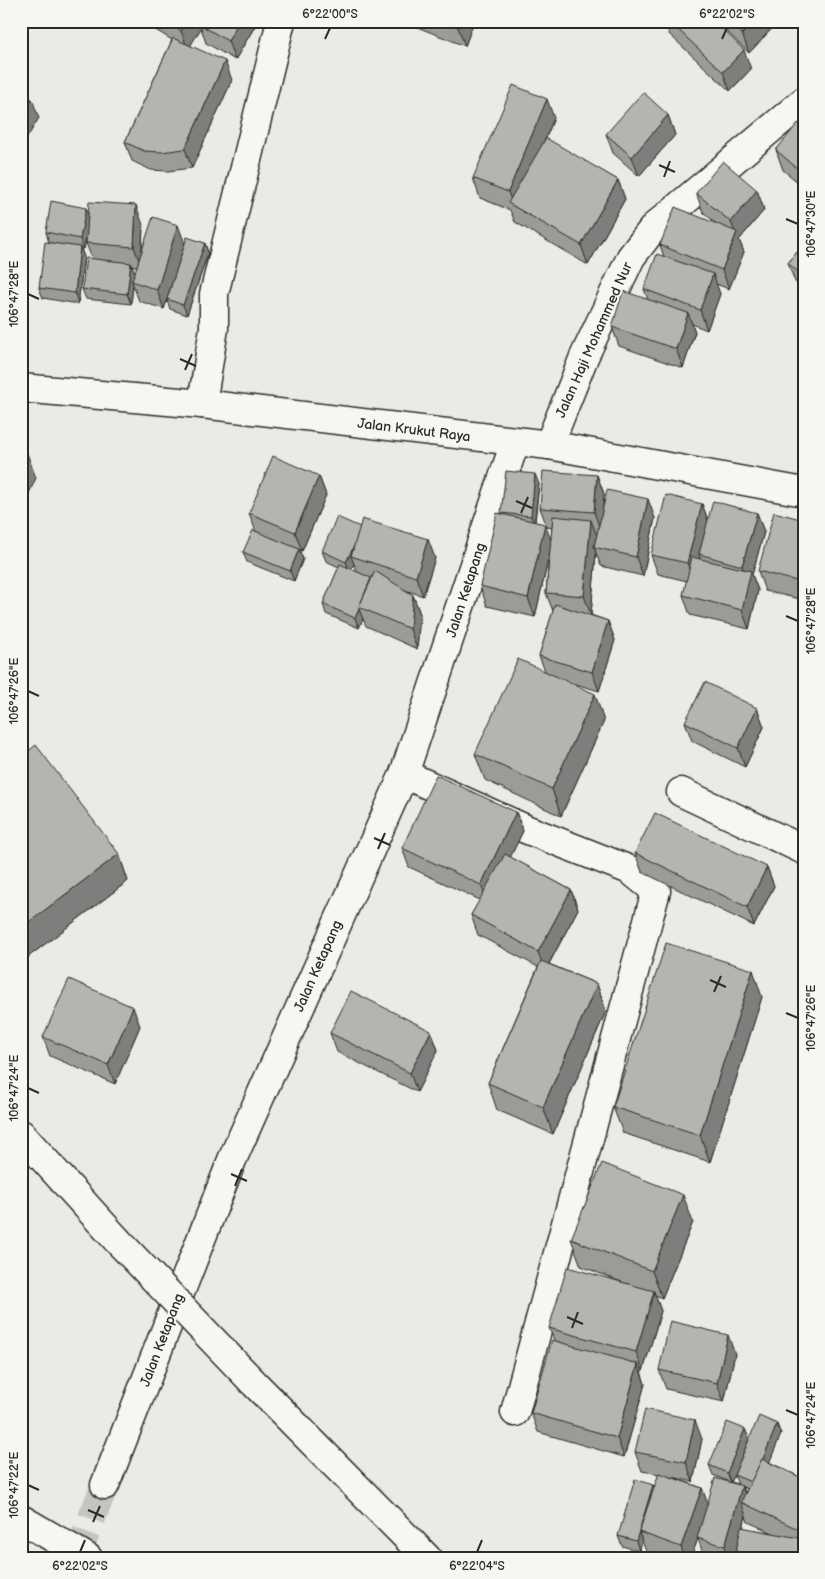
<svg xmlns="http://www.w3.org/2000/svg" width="825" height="1579" font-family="'Balsamiq Sans',sans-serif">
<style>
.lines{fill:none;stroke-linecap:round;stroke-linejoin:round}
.minor-tunnel{stroke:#c4c4c1;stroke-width:28;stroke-dasharray:28 14;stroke-linecap:butt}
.minor-casing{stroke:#2b2b2b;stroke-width:31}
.highway-casing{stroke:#2b2b2b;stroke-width:31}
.minor{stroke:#f6f6f2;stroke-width:28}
.highway{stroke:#f6f6f2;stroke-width:28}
.highway-bridge-casing{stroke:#2b2b2b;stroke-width:31;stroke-linecap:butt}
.highway-bridge{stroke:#f6f6f2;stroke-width:28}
.wall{fill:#9b9b98;stroke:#2b2b2b;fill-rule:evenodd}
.shaded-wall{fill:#7e7e7c;stroke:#2b2b2b}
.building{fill:#b4b4b1;stroke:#2b2b2b}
.ticks{fill:none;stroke:#2b2b2b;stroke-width:2}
.labels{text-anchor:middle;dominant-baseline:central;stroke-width:4;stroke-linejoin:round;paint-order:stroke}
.street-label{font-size:14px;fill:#2b2b2b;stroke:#f6f6f2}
.neatline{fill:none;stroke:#2b2b2b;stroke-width:2}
.ticks-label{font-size:12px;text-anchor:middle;fill:#2b2b2b}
</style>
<rect width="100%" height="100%" fill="#eaeae6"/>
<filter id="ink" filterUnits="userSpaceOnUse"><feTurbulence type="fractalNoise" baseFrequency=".02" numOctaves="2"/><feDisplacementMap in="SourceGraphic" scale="10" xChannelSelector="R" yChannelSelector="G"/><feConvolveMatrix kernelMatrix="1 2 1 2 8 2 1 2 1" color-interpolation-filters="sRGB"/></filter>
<g filter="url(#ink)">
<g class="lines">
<polyline class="minor-tunnel" points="76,1558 105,1485"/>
<g class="minor-casing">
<g id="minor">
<polyline points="21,388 202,404 549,445 804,492"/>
<polyline points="202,404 214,328 214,294 281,21"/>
<polyline points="549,445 584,357 631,257 655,226 804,101"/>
<polyline points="404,774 528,830 630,870 656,891 515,1412"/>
<polyline points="681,792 804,850"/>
<polyline points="105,1485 232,1160 404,774 515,442"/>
</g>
</g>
<g class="highway-casing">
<g id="highway">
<polyline points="21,1134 117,1240"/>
<polyline points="253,1382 427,1558"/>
<polyline points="21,1519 88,1558"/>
</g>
</g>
<use href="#minor" class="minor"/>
<use href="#highway" class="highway"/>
<g class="highway-bridge-casing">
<polyline id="highway-bridge" points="117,1240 253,1382"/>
</g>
<use href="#highway-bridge" class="highway-bridge"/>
</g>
<g class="wall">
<polygon points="141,21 258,21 235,60 206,43 201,28 190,45 232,80 192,168 168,171 151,170 132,161 125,142 172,40"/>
<polygon points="402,21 474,21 465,46"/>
<polygon points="665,21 714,21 751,69 730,91 669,34"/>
<polygon points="716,21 779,21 749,53"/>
<polygon points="668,115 675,135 639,176 613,153 606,134"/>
<polygon points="554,118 545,140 618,180 625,199 588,265 515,222 510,210 480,198 473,178"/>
<polygon points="804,128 804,187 783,170 776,150"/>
<polygon points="757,190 764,210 739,240 744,252 729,289 716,284 720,294 707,330 692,324 695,332 683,368 619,346 612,327 648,300 644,289 664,257 660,245 718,225 703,212 696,193"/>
<path d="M 86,208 L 88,214 L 143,225 L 142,252 L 185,244 L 205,243 L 208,253 L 187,315 L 170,309 L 167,300 L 164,309 L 139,301 L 133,285 L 131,304 L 86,299 L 82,289 L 92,259 L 86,243 L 87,234 L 84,249 L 81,249 L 84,257 L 78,304 L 43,298 L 39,288 L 49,243 L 46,232 ZM 132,266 L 137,266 L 135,273 Z"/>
<polygon points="804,244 804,290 795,282 788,263"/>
<polygon points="597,475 604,494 602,509 655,518 643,576 601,566 596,553 591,615 608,621 615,640 599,691 565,681 604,721 561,816 485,780 475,754 545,671 539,656 553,611 546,593 549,556 535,617 487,606 480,586 501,513 539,484 535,522 551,539 552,528 547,527 540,508"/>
<polygon points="319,476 326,495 302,551 299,550 303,559 294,581 247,562 243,552 256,532 249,513"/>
<polygon points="702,504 708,520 757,513 764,532 752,575 758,590 749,629 690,615 683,595 687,581 658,574 651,555"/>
<polygon points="804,520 804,600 765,591 758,571"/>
<path d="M 360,527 L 435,558 L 423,596 L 405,590 L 413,595 L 420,614 L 417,649 L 366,626 L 363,619 L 359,628 L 326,614 L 323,604 L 339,567 L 326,561 L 322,551 ZM 354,564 L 357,572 L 351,569 Z"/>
<polygon points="757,708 764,727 745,767 692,741 685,722"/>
<polygon points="21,757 119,854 128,881 28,957 21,948"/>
<polygon points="516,812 523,831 510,857 571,890 578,909 549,964 597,984 606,1011 553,1134 497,1110 488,1083 538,967 478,935 471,915 480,900 409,867 402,848"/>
<polygon points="635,853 767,867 774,886 754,926 642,872"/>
<polygon points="762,997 710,1162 623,1133 613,1107"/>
<polygon points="140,1026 115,1084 50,1056 43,1037"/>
<polygon points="431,1031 438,1050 417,1092 337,1052 330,1033"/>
<polygon points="693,1222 662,1298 655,1295 661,1311 643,1371 641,1371 645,1384 624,1457 538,1432 531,1413 554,1340 549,1328 629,1285 581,1266 571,1239"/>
<polygon points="735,1354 724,1402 666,1389 659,1370"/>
<path d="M 745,1429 L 749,1439 L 731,1482 L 738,1484 L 734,1475 L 781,1434 L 769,1462 L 804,1479 L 804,1558 L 736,1558 L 735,1556 L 738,1545 L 734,1558 L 706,1558 L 704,1557 L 698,1538 L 691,1558 L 665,1558 L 646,1551 L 642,1541 L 639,1551 L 622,1546 L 618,1536 L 653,1485 L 654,1488 L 659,1474 L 642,1471 L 635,1452 L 702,1439 L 693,1482 L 673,1477 L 702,1488 L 707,1504 L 727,1481 L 713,1475 L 709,1465 ZM 743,1487 L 747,1489 L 745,1493 ZM 746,1516 L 748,1522 L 773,1533 L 743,1528 Z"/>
</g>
<g class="shaded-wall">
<polygon points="186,21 205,21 199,24 201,28 188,50 181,31"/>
<polygon points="239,21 258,21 235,60 228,41"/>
<polygon points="460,21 474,21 465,46 458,27"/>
<polygon points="754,21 779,21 749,53 742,34"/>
<polygon points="744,50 751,69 730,91 723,72"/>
<polygon points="225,61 232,80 192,168 185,149"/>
<polygon points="32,99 39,118 21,148 21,116"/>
<polygon points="547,99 554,118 517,208 513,206 508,192"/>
<polygon points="668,115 675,135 639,176 632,157"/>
<polygon points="618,180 625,199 588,265 581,245"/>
<polygon points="757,190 764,210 739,240 744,252 729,289 722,270 736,235 731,222"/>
<polygon points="136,205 143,225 141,266 134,247"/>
<polygon points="86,208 90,218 84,249 80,239"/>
<polygon points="178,225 185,244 164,309 157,290"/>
<polygon points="205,243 208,253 187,315 183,305"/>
<polygon points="80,247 84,257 78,304 75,293"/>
<polygon points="22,258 26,268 21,282 21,260"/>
<polygon points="131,263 135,273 132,281 133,285 131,304 127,294"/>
<polygon points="713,274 720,294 707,330 700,310"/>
<polygon points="688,313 695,332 683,368 676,349"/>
<polygon points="24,445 36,478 21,511 21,452"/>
<polygon points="535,474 539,484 534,526 531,516"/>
<polygon points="597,475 604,494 601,532 594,512"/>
<polygon points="319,476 326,495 302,551 295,532"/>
<polygon points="648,499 655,518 643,576 636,557"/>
<polygon points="702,504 709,523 699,554 700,557 694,583 687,563"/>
<polygon points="757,513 764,532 752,575 758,590 749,629 742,610 748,582 742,566"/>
<polygon points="591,520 598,539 594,547 596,553 591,615 584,596"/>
<polygon points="545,524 552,543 535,617 528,598"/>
<polygon points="362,528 351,556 354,564 350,572 346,562"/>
<polygon points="428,539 435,558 423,596 416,577"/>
<polygon points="299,549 303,559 294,581 290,571"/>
<polygon points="413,595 420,614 417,649 410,629"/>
<polygon points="359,609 363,619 359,628 355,618"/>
<polygon points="608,621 615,640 599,691 592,672"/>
<polygon points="595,694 604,721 561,816 552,789"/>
<polygon points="757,708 764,727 745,767 738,748"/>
<polygon points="516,812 523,831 488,904 481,885"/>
<polygon points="119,854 128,881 28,957 21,939 21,928"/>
<polygon points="767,867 774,886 754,926 747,907"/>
<polygon points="571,890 578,909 545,971 538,952"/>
<polygon points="753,970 762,997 710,1162 700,1135"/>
<polygon points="597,984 606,1011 553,1134 543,1107"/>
<polygon points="133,1007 140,1026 115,1084 108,1065"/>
<polygon points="431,1031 438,1050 417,1092 410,1073"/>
<polygon points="683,1195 693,1222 662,1298 652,1271"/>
<polygon points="654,1291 661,1311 643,1371 636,1352"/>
<polygon points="728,1335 735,1354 724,1402 717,1383"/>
<polygon points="638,1364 645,1384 624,1457 617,1438"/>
<polygon points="695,1420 702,1439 693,1482 686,1462"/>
<polygon points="777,1424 781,1434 757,1493 753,1483"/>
<polygon points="745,1429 749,1439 731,1483 727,1473"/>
<polygon points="653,1485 657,1495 639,1532 642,1541 639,1551 636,1541"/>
<polygon points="742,1486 749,1505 741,1502 746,1516 734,1558 729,1558 725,1546"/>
<polygon points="702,1488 709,1507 691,1558 685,1558 681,1547"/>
</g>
<g class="building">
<polygon points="165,21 186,21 181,31"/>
<polygon points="201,21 239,21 228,41 199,24"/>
<polygon points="444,21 460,21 458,27"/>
<polygon points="669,21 714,21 744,50 723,72"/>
<polygon points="729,21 754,21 742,34"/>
<polygon points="173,38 225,61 185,149 161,152 144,151 125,142"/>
<polygon points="513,85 547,99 508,192 473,178"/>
<polygon points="643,92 668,115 632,157 606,134"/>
<polygon points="21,93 32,99 21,116"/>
<polygon points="798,123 804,128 804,174 776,150"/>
<polygon points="546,138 618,180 581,245 508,203"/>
<polygon points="723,161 757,190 731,222 696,193"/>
<polygon points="51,201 86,208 80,239 46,232"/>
<polygon points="89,202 136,205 134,247 86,243"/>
<polygon points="675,207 737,232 722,270 660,245"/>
<polygon points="153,217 178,225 157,290 132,281"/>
<polygon points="187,237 205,243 183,305 167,299"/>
<polygon points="45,242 80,247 75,293 39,288"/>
<polygon points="804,244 804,277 788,263"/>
<polygon points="657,254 713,274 700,310 644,289"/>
<polygon points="86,258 131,263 127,294 82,289"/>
<polygon points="623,291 688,313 676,349 612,327"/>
<polygon points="21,444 24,445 21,452"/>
<polygon points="273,456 319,476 295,532 249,513"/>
<polygon points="506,471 535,474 531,516 501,513"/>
<polygon points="543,471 597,475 594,512 540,508"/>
<polygon points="607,490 648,499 636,557 594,547"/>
<polygon points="666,495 702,504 687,563 651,555"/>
<polygon points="713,501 757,513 742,566 699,554"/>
<polygon points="774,512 804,520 804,583 758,571"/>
<polygon points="497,513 545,524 528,598 480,586"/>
<polygon points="553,516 591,520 584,596 546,593"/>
<polygon points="337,517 360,527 355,544 346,562 322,551"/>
<polygon points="362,519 428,539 416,577 351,556"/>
<polygon points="253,530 299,549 290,571 243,552"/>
<polygon points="692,557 751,571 742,610 683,595"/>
<polygon points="340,564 371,578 359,607 359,609 355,618 323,604"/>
<polygon points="375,571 413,595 410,629 359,607"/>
<polygon points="555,604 608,621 592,672 539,656"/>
<polygon points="518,659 595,694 552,789 475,754"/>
<polygon points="705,682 757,708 738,748 685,722"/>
<polygon points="36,745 119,854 21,928 21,757"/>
<polygon points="436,775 516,812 481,885 402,848"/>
<polygon points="655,813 767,867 747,907 635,853"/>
<polygon points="505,854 571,890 538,952 471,915"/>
<polygon points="666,943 753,970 700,1135 613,1107"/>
<polygon points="541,961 597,984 543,1107 488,1083"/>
<polygon points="69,979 133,1007 108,1065 43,1037"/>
<polygon points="351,991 431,1031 410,1073 330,1033"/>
<polygon points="602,1163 683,1195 652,1271 571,1239"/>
<polygon points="567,1267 654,1291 636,1352 549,1328"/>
<polygon points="670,1321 728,1335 717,1383 659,1370"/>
<polygon points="552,1340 638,1364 617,1438 531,1413"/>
<polygon points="645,1409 695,1420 686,1462 635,1452"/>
<polygon points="759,1416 777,1424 763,1459 762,1459 751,1482 734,1475"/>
<polygon points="727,1422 745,1429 727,1473 709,1465"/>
<polygon points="762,1459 804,1479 804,1532 741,1502"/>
<polygon points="804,1466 804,1472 801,1471"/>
<polygon points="659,1473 702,1488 681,1547 639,1532"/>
<polygon points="715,1478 742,1486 725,1546 697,1538"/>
<polygon points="635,1479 653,1485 636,1541 618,1536"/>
<polygon points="741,1527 804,1539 804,1558 743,1558 735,1556"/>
</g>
</g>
<path class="ticks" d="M 325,39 L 330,28M 722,39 L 727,28M 659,165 L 675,172M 664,177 L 670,161M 786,219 L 798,224M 28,294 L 39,299M 180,359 L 196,366M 185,370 L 192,354M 516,501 L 532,508M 521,513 L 528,497M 786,616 L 798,621M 28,691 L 39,696M 374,838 L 390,845M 378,849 L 385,833M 710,980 L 726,987M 714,992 L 721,976M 786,1013 L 798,1018M 28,1088 L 39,1093M 231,1174 L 247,1181M 235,1186 L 242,1169M 567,1317 L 583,1324M 572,1328 L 578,1312M 786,1410 L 798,1415M 28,1485 L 39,1490M 88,1510 L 104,1517M 93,1522 L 100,1506M 80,1552 L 85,1540M 477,1552 L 482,1540"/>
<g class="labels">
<g class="street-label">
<text transform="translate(594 340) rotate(-66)">Jalan Haji Mohammed Nur</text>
<text transform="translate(414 430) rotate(7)">Jalan Krukut Raya</text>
<text transform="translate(466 590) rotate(-72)">Jalan Ketapang</text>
<text transform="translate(318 966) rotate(-66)">Jalan Ketapang</text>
<text transform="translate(162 1340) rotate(-69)">Jalan Ketapang</text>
</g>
</g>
<rect width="825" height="1579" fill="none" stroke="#f6f6f2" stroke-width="55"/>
<rect x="28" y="28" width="770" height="1524" class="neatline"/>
<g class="ticks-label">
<text x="330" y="18">6°22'00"S</text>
<text x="727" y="18">6°22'02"S</text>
<text transform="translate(811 224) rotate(-90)" y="4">106°47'30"E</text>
<text transform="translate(14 294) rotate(-90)" y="4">106°47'28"E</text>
<text transform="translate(811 621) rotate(-90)" y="4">106°47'28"E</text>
<text transform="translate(14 691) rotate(-90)" y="4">106°47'26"E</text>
<text transform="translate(811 1018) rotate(-90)" y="4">106°47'26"E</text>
<text transform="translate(14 1088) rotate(-90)" y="4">106°47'24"E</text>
<text transform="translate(811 1415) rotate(-90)" y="4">106°47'24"E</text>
<text transform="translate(14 1485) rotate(-90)" y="4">106°47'22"E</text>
<text x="80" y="1570">6°22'02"S</text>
<text x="477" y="1570">6°22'04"S</text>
</g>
</svg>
